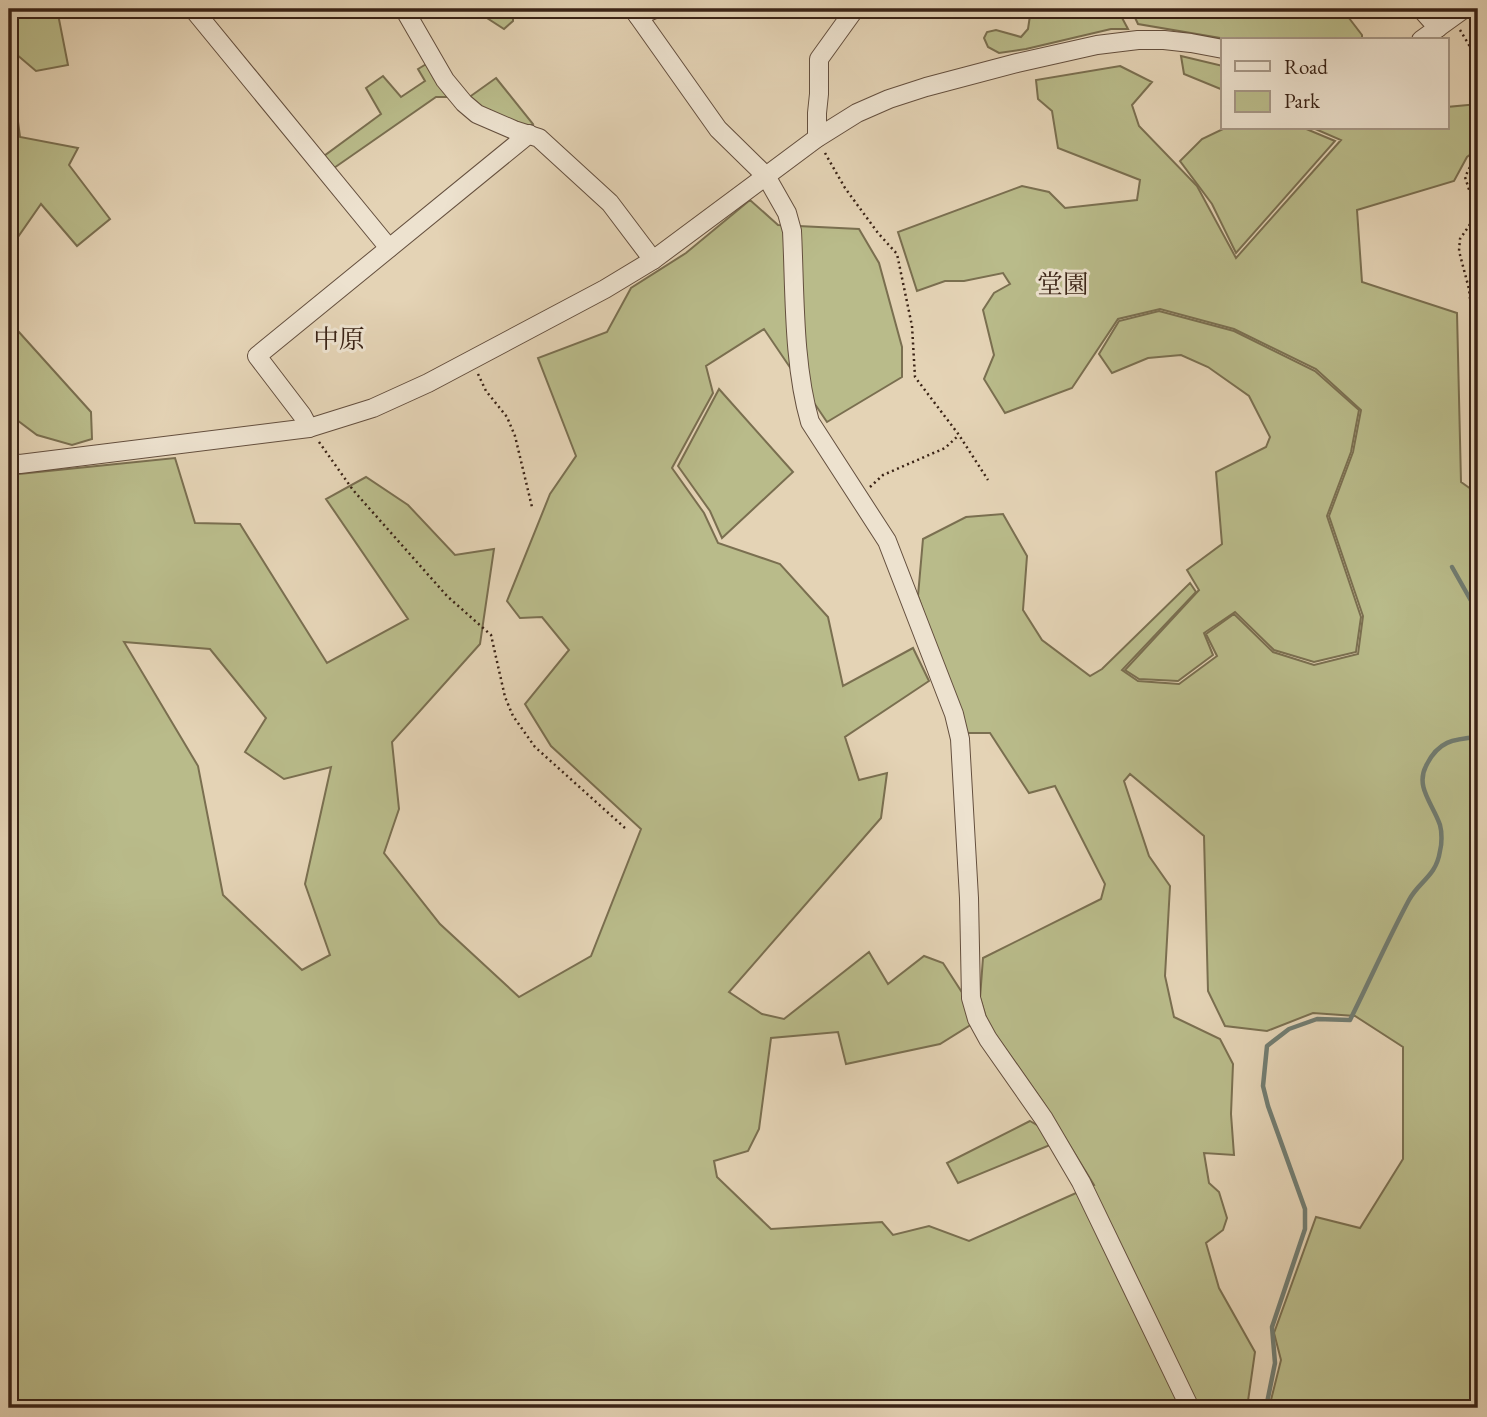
<svg xmlns="http://www.w3.org/2000/svg" width="1487" height="1417" font-family="'EB Garamond','Noto Serif JP',serif">
<style>
.green{fill:#b9bb8a;stroke:#7a6f50;stroke-width:2;fill-rule:evenodd}
.lines{fill:none;stroke-linecap:round;stroke-linejoin:round}
.stream{stroke:#717c71;stroke-width:4.5}
.minor-casing{stroke:#644f3e;stroke-width:20}
.path{stroke:#3a2316;stroke-width:2.5;stroke-dasharray:2 3.5;stroke-linecap:butt}
.minor{stroke:#ede2cf;stroke-width:18}
.labels{text-anchor:middle;dominant-baseline:central;stroke-width:6;stroke-linejoin:round;paint-order:stroke}
.quarter-label{font-size:26px;fill:#3a2316;stroke:#ede2cf}
</style>
<rect width="100%" height="100%" fill="#e4d3b5"/>
<filter id="stains"><feTurbulence type="fractalNoise" baseFrequency=".00286" numOctaves="4"/><feColorMatrix values="0 0 0 0 .2 0 0 0 0 .09 0 0 0 0 .02 0 0 0 .5 -.17"/></filter>
<radialGradient id="worn" r=".72"><stop offset=".6" stop-color="#630" stop-opacity="0"/><stop offset="1" stop-color="#630" stop-opacity=".3"/></radialGradient>
<g class="green">
<polygon points="9,9 57,9 68,65 36,71 9,48"/>
<polygon points="473,9 517,9 513,11 513,21 504,29"/>
<polygon points="1031,9 1111,9 1120,14 1128,29 1111,29 1026,49 999,53 988,47 984,38 987,32 996,30 1021,37 1028,29"/>
<polygon points="1131,9 1342,9 1362,35 1362,40 1232,40 1138,24"/>
<polygon points="9,53 20,137 78,148 69,165 110,219 77,246 41,204 11,247 9,247"/>
<polygon points="1181,56 1223,66 1223,90 1184,74"/>
<polygon points="428,63 449,97 436,97 334,168 324,156 381,114 366,88 383,76 401,97 425,81 418,69"/>
<path d="M 1120,66 L 1152,82 L 1132,105 L 1139,126 L 1197,186 L 1236,258 L 1341,140 L 1313,128 L 1447,128 L 1447,107 L 1478,104 L 1478,149 L 1467,157 L 1454,181 L 1357,210 L 1362,282 L 1457,313 L 1461,482 L 1478,494 L 1478,1408 L 1269,1408 L 1281,1360 L 1274,1333 L 1316,1217 L 1360,1228 L 1403,1159 L 1403,1047 L 1355,1016 L 1313,1013 L 1267,1031 L 1225,1026 L 1208,991 L 1204,836 L 1130,774 L 1124,781 L 1149,856 L 1170,886 L 1165,976 L 1174,1017 L 1220,1039 L 1233,1064 L 1231,1114 L 1234,1155 L 1204,1153 L 1209,1183 L 1219,1192 L 1227,1218 L 1223,1230 L 1206,1243 L 1219,1288 L 1255,1352 L 1247,1408 L 9,1408 L 9,475 L 175,458 L 195,523 L 240,524 L 327,663 L 408,619 L 326,499 L 366,477 L 408,505 L 455,555 L 494,549 L 480,644 L 392,742 L 399,809 L 384,853 L 440,924 L 519,997 L 591,956 L 641,829 L 551,746 L 525,704 L 569,650 L 542,617 L 520,618 L 507,601 L 550,494 L 576,456 L 538,358 L 607,332 L 631,288 L 686,253 L 750,200 L 778,225 L 859,229 L 879,263 L 902,347 L 902,377 L 827,422 L 764,329 L 706,366 L 713,393 L 672,468 L 704,513 L 718,543 L 780,564 L 828,617 L 843,686 L 913,648 L 929,681 L 845,737 L 859,780 L 887,773 L 881,818 L 729,992 L 762,1014 L 784,1019 L 869,952 L 888,984 L 924,956 L 943,963 L 963,994 L 972,1024 L 940,1044 L 846,1064 L 838,1032 L 771,1038 L 759,1129 L 748,1151 L 714,1161 L 717,1177 L 771,1229 L 882,1222 L 893,1235 L 929,1226 L 969,1241 L 1094,1185 L 1043,1102 L 988,1024 L 980,998 L 983,958 L 1101,899 L 1105,884 L 1055,786 L 1029,793 L 990,733 L 967,733 L 953,699 L 918,596 L 923,539 L 966,517 L 1003,514 L 1027,556 L 1023,610 L 1042,640 L 1090,676 L 1102,669 L 1190,583 L 1196,592 L 1122,670 L 1138,681 L 1179,684 L 1217,656 L 1206,634 L 1234,614 L 1273,652 L 1314,665 L 1358,654 L 1363,616 L 1329,516 L 1353,452 L 1361,410 L 1316,369 L 1234,329 L 1160,309 L 1118,319 L 1072,388 L 1005,413 L 984,379 L 994,355 L 983,310 L 994,293 L 1010,284 L 1003,273 L 964,281 L 945,281 L 917,291 L 898,232 L 1022,186 L 1049,192 L 1065,208 L 1137,200 L 1140,180 L 1058,148 L 1052,111 L 1038,99 L 1036,80 ZM 124,642 L 210,649 L 266,718 L 245,752 L 284,779 L 331,767 L 305,884 L 330,955 L 302,970 L 223,895 L 198,766 Z"/>
<polygon points="496,78 533,124 528,128 481,110 468,98"/>
<polygon points="1225,128 1304,128 1335,141 1236,253 1212,204 1180,161 1202,139"/>
<polygon points="1159,311 1234,331 1315,371 1359,410 1351,452 1327,516 1361,617 1356,652 1314,662 1274,650 1235,612 1204,633 1213,655 1178,681 1139,679 1125,670 1199,590 1187,570 1222,544 1216,472 1266,447 1270,437 1249,396 1208,367 1181,355 1148,358 1112,373 1099,354 1119,321"/>
<polygon points="9,321 91,412 92,439 72,445 37,435 9,414"/>
<polygon points="719,389 793,472 722,538 710,511 678,466"/>
<polygon points="1030,1121 1042,1128 1050,1145 958,1183 947,1163"/>
</g>
<g class="lines">
<g class="stream">
<polyline points="1452,567 1478,613"/>
<path d="M 1266,1408 L 1275,1363 L 1272,1327 L 1305,1229 L 1305,1209 L 1268,1106 L 1263,1086 L 1267,1046 L 1289,1029 L 1317,1019 L 1350,1020 C 1370,980 1388,939 1409,900 C 1419,881 1436,877 1440,851 C 1442,844 1442,832 1440,825 C 1433,804 1415,787 1426,766 C 1438,741 1453,739 1478,737"/>
</g>
<g class="minor-casing">
<g id="minor">
<polyline points="193,9 389,248"/>
<polyline points="404,9 445,80 464,103 477,114 514,130 539,138 610,203 653,260"/>
<path d="M 633,9 L 718,129 L 766,176 L 787,213 L 792,231 C 795,292 793,364 810,422 L 887,541 L 954,714 L 960,739 L 969,898 L 971,998 L 977,1019 L 988,1039 L 1044,1119 L 1081,1182 L 1190,1408"/>
<polyline points="1421,9 1438,28"/>
<polyline points="638,16 655,9"/>
<polyline points="1421,40 1464,9"/>
<polyline points="817,138 817,113 819,94 819,59 855,9"/>
<polyline points="309,428 302,415 257,356 529,134"/>
<polyline points="9,463 20,464 309,428 373,408 428,383 605,289 653,260 817,138 857,113 889,99 926,87 1017,63 1097,45 1138,40 1164,40 1191,43 1223,49"/>
</g>
</g>
<g class="path">
<polyline points="1460,30 1478,60"/>
<polyline points="825,153 845,188 878,233 897,254 912,326 915,377 959,435 988,480"/>
<polyline points="1478,160 1470,167 1465,177 1474,205 1473,220 1460,239 1459,251 1469,289 1477,360 1473,413 1478,414"/>
<polyline points="478,374 486,391 507,417 515,436 532,507"/>
<polyline points="319,442 353,490 447,596 491,635 505,697 513,716 535,747 625,828"/>
<polyline points="870,487 883,475 945,448 959,435"/>
</g>
<use href="#minor" class="minor"/>
</g>
<g class="labels">
<g class="quarter-label">
<text x="1063" y="284">堂園</text>
<text x="339" y="339">中原</text>
</g>
</g>
<rect width="1487" height="1417" fill="none" stroke="#e4d3b5" stroke-width="35"/>
<rect x="10" y="10" width="1466" height="1396" fill="none" stroke="#3a2316" stroke-width="3.5"/>
<rect x="18" y="18" width="1452" height="1382" fill="none" stroke="#3a2316" stroke-width="2"/>
<rect x="1221" y="38" width="228" height="91" fill="#ede2cf" stroke="#a59685" stroke-width="2"/>
<rect x="1235" y="61" width="35" height="10" fill="#ede2cf" stroke="#a59685" stroke-width="2"/>
<text x="1284" y="74" font-size="21" fill="#3a2316">Road</text>
<rect x="1235" y="91" width="35" height="21" fill="#b9bb8a" stroke="#a59685" stroke-width="2"/>
<text x="1284" y="108" font-size="21" fill="#3a2316">Park</text>
<rect width="100%" height="100%" filter="url(#stains)"/>
<rect width="100%" height="100%" fill="url(#worn)"/>
</svg>
